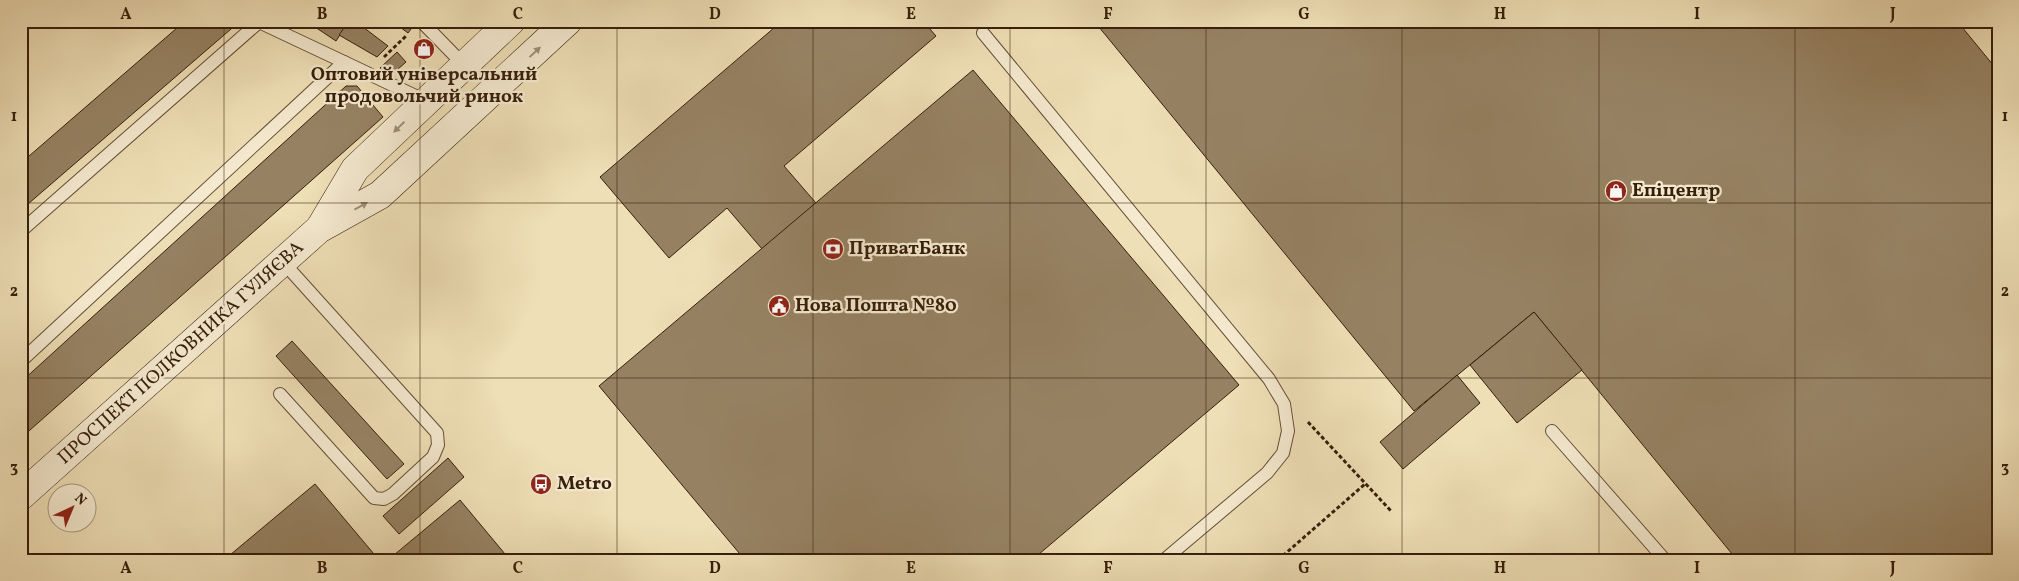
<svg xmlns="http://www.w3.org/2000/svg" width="2019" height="581" font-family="Vollkorn,serif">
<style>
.building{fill:#968263;stroke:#361e0a}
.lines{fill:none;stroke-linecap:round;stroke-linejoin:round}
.service-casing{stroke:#644e35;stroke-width:14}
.secondary-casing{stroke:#361e0a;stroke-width:29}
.path{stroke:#361e0a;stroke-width:3;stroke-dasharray:4 2.5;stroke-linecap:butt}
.service{stroke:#f5ead0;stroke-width:12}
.secondary{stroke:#f5ead0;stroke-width:28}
.oneway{fill:#9f8e77}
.grid{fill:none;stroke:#361e0a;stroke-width:1;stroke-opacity:0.55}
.labels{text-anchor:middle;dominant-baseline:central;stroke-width:4.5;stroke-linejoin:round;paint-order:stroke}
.poi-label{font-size:19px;font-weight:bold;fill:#361e0a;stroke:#f5ead0;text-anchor:start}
.street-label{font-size:19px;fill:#361e0a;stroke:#f5ead0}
.neatline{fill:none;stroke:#361e0a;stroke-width:2}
.grid-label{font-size:16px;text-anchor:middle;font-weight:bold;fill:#361e0a}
</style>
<rect width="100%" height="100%" fill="#efdfb6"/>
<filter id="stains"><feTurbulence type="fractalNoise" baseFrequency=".004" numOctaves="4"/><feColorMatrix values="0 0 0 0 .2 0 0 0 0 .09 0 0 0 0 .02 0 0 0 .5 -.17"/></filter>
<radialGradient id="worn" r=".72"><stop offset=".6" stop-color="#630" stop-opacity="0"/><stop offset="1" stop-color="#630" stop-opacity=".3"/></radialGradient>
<g class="building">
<polygon points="185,21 236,21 238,23 21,210 21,163"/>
<polygon points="306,21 349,21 336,41"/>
<polygon points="349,21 355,21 388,46 377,57 339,35"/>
<polygon points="392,21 417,21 408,33"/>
<polygon points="782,21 923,21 936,36 784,166 816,203 762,249 727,208 669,258 600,177"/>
<polygon points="1094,21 1957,21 1998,71 1998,560 1737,560 1534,312 1414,411"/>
<polygon points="397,52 406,62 389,77 380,68"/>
<polygon points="973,70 1239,385 1032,560 745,560 599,386"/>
<polygon points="346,86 357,86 383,117 21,438 21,382"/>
<polygon points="1534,312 1582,370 1517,423 1470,365"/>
<polygon points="292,341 404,464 387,479 276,356"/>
<polygon points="1457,375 1480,403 1403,469 1380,442"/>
<polygon points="448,458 464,477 399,534 383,516"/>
<polygon points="315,484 379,560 224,560"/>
<polygon points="460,500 510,560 388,560"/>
</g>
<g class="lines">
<g class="service-casing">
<g id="service">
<polyline points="421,21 464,65"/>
<polyline points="983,33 1269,379 1284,404 1288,431 1283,453 1267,473 1164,560"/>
<polyline points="21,231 259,22 344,62"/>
<polyline points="21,361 344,62 426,101"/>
<polyline points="280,394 374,498 384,499 393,494 433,457 438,445 437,433 283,262"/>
<polyline points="1552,431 1665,560"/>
</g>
</g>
<g class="secondary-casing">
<g id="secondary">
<polyline points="320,228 355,169 511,21"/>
<polyline points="21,496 319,229 380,195 568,21"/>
</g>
</g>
<g class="path">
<polyline points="384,57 406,36"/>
<polyline points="1308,422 1392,512"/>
<polyline points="1278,560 1365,484"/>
</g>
<use href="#service" class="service"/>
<use href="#secondary" class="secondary"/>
</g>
<defs><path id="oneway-solid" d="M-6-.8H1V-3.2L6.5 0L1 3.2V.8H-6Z" transform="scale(1.25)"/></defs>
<g class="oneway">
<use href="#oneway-solid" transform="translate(535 52) rotate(-43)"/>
<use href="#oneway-solid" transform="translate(399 127) rotate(136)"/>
<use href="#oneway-solid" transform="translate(361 206) rotate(-29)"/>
</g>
<path class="grid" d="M 224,21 L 224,560M 420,21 L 420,560M 617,21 L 617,560M 813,21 L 813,560M 1010,21 L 1010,560M 1206,21 L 1206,560M 1402,21 L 1402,560M 1599,21 L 1599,560M 1795,21 L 1795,560M 21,203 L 1998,203M 21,378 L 1998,378"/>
<defs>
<g id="shop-disc" transform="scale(1.125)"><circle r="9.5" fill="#8f2418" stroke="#f5ead0"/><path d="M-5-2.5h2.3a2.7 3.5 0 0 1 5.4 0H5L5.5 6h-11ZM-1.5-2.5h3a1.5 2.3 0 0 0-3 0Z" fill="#fff"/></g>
<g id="bank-disc" transform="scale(1.125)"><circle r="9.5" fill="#8f2418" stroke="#f5ead0"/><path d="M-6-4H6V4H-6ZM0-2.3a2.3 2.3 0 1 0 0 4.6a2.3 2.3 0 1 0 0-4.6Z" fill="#fff"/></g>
<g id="civic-disc" transform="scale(1.125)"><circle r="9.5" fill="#8f2418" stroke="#f5ead0"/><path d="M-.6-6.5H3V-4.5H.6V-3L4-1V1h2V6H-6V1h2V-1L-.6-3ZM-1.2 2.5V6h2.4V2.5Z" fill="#fff"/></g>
<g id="bus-disc" transform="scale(1.125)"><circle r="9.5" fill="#8f2418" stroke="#f5ead0"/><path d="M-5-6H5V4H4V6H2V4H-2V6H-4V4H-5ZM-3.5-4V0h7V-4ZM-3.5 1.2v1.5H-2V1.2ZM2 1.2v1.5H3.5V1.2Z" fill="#fff"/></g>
</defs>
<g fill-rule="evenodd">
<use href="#shop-disc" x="424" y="49"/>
<use href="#shop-disc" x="1616" y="191"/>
<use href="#bank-disc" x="833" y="249"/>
<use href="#civic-disc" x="779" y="306"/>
<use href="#bus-disc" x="541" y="484"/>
</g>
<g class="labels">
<g class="poi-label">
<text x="424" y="75" text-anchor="middle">Оптовий універсальний<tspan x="424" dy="22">продовольчий ринок</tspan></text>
<text x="1632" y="191">Епіцентр</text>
<text x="849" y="249">ПриватБанк</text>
<text x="795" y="306">Нова Пошта №80</text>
<text x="557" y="484">Metro</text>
</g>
<g class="street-label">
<text transform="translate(181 353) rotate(-42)">ПРОСПЕКТ ПОЛКОВНИКА ГУЛЯЄВА</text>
</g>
</g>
<rect width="2019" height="581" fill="none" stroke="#efdfb6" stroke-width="55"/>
<g transform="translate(72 508) rotate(44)"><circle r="24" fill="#f5ead0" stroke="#a99881"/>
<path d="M0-4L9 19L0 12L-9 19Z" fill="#8f2418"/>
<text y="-8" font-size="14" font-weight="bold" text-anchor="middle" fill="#361e0a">N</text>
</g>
<rect x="28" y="28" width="1964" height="526" class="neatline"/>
<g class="grid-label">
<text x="126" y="19">A</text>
<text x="322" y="19">B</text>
<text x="518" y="19">C</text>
<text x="715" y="19">D</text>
<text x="911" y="19">E</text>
<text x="1108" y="19">F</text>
<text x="1304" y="19">G</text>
<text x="1500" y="19">H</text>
<text x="1697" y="19">I</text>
<text x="1893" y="19">J</text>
<text x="14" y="121">1</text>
<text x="2005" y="121">1</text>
<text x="14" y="296">2</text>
<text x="2005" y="296">2</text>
<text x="14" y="472">3</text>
<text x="2005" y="472">3</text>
<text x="126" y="573">A</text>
<text x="322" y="573">B</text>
<text x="518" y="573">C</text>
<text x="715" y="573">D</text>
<text x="911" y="573">E</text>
<text x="1108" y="573">F</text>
<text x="1304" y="573">G</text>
<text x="1500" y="573">H</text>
<text x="1697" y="573">I</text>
<text x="1893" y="573">J</text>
</g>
<rect width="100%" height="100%" filter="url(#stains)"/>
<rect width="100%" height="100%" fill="url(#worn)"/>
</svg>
